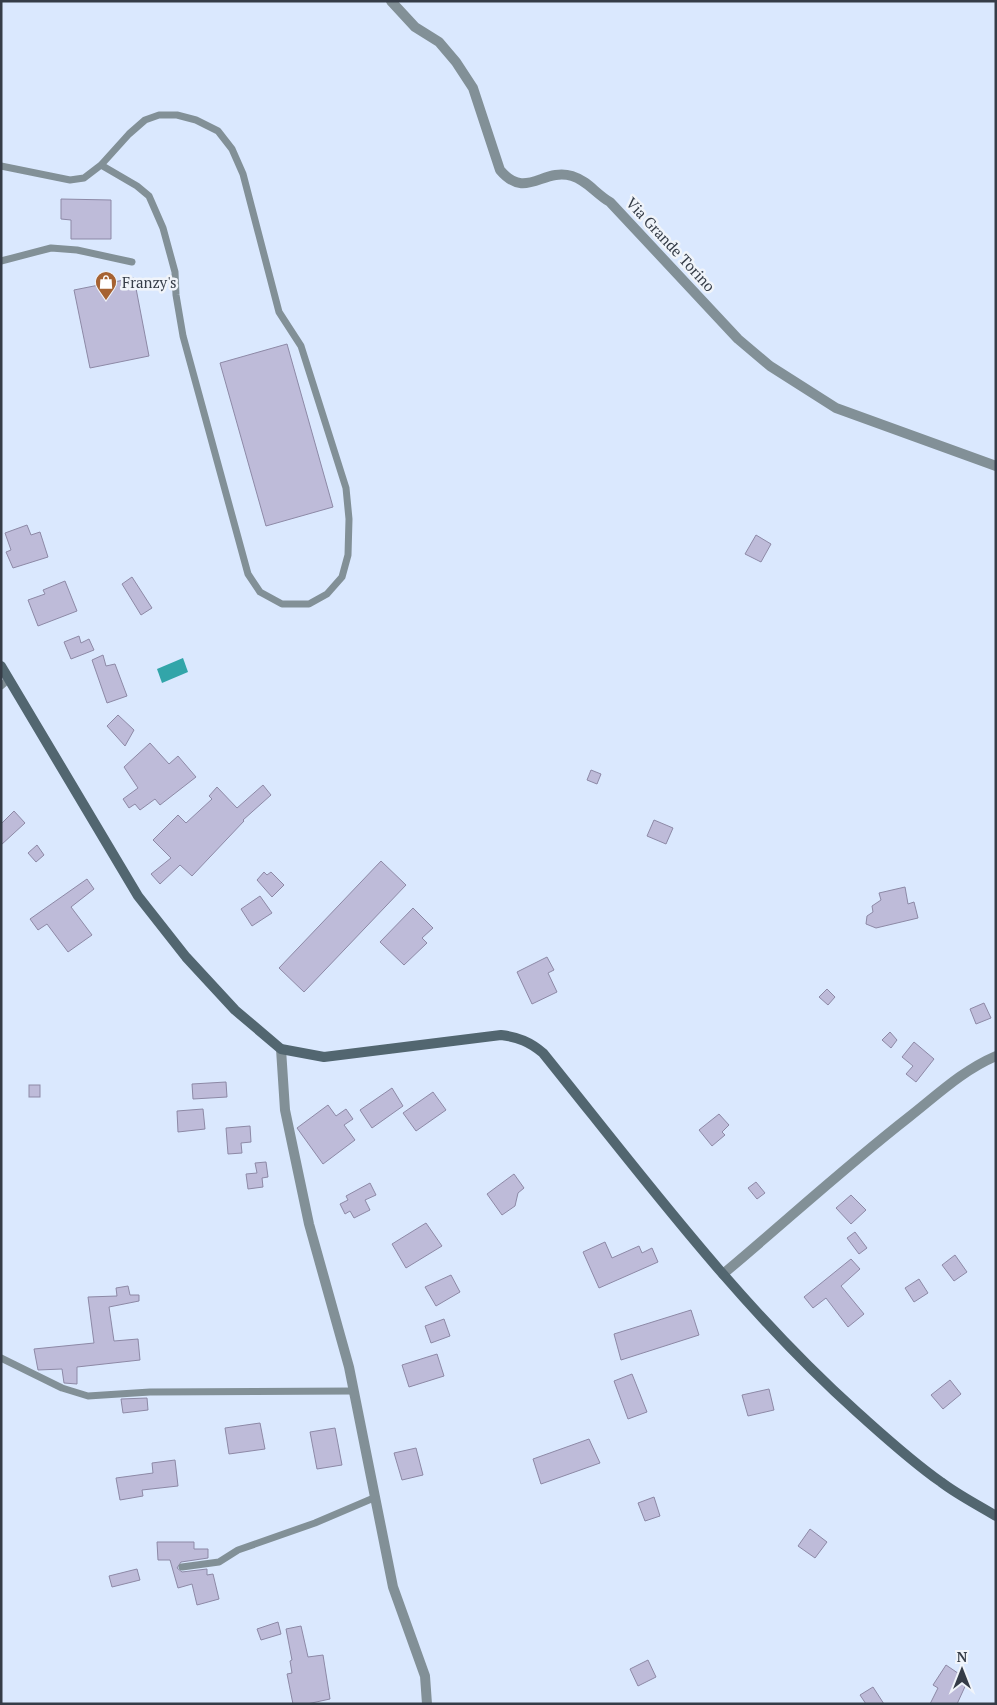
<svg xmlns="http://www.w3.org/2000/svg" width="997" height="1705" font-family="'PT Serif',serif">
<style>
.water{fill:#32a5a9}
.building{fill:#bebbd9;stroke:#8d89a6}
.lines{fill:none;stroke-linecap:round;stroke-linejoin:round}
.lane{stroke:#829097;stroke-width:7}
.street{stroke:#829097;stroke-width:10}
.secondary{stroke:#526670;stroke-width:10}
.labels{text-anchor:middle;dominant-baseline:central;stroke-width:5;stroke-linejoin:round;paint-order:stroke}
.street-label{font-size:15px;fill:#353c47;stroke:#f0f4fa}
.poi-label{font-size:15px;fill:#353c47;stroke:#f0f4fa;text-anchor:start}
</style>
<rect width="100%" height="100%" fill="#dae8fe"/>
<polygon class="water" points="183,658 188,672 162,683 157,669"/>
<g class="building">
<polygon points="61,199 111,200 111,239 71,239 71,220 61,219"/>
<polygon points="134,278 149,356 90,368 74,290"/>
<polygon points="287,344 333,507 266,526 220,363"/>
<polygon points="27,525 31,535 40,532 48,557 13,568 6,552 11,550 5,533"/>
<polygon points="756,535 771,544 761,562 745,554"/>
<polygon points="132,577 152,608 141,615 122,584"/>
<polygon points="65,581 77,611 38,626 28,600 45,594 43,590"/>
<polygon points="79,636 81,643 89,639 94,650 71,659 64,642"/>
<polygon points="103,655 106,666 115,664 127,696 107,703 92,660"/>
<polygon points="118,715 134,730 125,746 107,726"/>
<polygon points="150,743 169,764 178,756 196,777 160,805 155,799 140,810 135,804 129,808 123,799 138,788 124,767"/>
<polygon points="591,770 601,774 597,784 587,780"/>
<polygon points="263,785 271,795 243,820 244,821 192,876 180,865 160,884 151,874 171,858 153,840 178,815 186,823 212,799 209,796 217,787 237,808"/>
<polygon points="14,811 25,823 1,845 1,824"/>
<polygon points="654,820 673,828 666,844 647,836"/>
<polygon points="37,845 44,855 36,862 28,853"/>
<polygon points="381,861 406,885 304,992 279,968"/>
<polygon points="264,872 267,875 271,872 284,885 272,897 257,880"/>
<polygon points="87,879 94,889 71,907 92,935 68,952 47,924 38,930 30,919"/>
<polygon points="905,887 908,904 914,902 918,918 876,928 866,924 867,916 873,912 872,906 881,900 879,893"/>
<polygon points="260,896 272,913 252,926 241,909"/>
<polygon points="413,908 433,928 422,938 427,943 404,965 380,942"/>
<polygon points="547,957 554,970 548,973 557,992 532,1004 517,972"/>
<polygon points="827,989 835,997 828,1005 819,997"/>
<polygon points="984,1003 991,1018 976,1024 970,1009"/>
<polygon points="890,1032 897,1040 891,1048 882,1040"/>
<polygon points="914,1042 934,1059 916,1082 906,1074 913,1066 902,1057"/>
<polygon points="226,1082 227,1097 193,1099 192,1084"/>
<rect x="29" y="1085" width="11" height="12"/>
<polygon points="392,1088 403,1106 372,1128 360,1110"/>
<polygon points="433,1092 446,1110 416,1131 403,1113"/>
<polygon points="328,1105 336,1116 346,1109 353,1119 344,1125 355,1140 323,1164 297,1128"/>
<polygon points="203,1109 205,1129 178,1132 177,1111"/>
<polygon points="719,1114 729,1125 722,1132 725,1135 712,1146 699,1130"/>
<polygon points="250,1126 251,1142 241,1143 242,1153 228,1154 226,1128"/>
<polygon points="266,1162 268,1177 262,1178 263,1187 248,1189 246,1174 257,1173 255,1163"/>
<polygon points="514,1174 524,1188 518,1193 515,1206 502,1215 487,1194"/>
<polygon points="756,1182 765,1193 757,1199 748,1188"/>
<polygon points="370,1183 376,1195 365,1200 370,1210 354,1218 350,1211 345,1214 340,1204 348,1200 346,1196"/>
<polygon points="851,1195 866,1210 851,1224 836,1208"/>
<polygon points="426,1223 442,1246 406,1268 392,1244"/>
<polygon points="855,1232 867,1248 859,1254 847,1238"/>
<polygon points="605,1242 612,1258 639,1246 642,1253 652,1248 658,1262 599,1288 583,1252"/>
<polygon points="955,1255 967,1272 954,1281 942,1265"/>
<polygon points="851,1259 860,1269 841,1286 864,1314 848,1327 826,1298 813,1308 804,1297"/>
<polygon points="451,1275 460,1292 436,1306 425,1287"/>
<polygon points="919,1279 928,1293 914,1302 905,1288"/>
<polygon points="128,1286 130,1295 139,1295 139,1301 109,1307 114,1341 138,1339 140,1360 77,1367 77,1384 64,1383 62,1369 38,1370 34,1349 94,1343 88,1297 117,1296 116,1288"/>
<polygon points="691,1310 699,1335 621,1360 614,1334"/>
<polygon points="444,1319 450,1336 431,1343 425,1326"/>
<polygon points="437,1354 444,1376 409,1387 402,1365"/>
<polygon points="632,1374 647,1412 628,1419 614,1381"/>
<polygon points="950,1380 961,1394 943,1409 931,1395"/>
<polygon points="769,1389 774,1410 748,1416 742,1395"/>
<polygon points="147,1398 148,1410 123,1413 121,1399"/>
<polygon points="260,1423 265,1449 229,1454 225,1428"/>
<polygon points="335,1428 342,1465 317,1469 310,1432"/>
<polygon points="589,1439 600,1463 541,1484 533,1459"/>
<polygon points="416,1448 423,1475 402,1480 394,1453"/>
<polygon points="175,1460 178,1486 142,1490 143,1496 120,1500 116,1478 153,1473 152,1463"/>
<polygon points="654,1497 660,1516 645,1521 638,1503"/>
<polygon points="810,1529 827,1542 815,1558 798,1546"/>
<polygon points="157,1542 194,1542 194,1549 208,1549 208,1558 181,1562 177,1568 182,1572 207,1569 207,1575 213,1574 219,1599 197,1605 192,1584 178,1588 170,1560 158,1560"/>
<polygon points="137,1569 140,1580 112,1587 109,1576"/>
<polygon points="278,1622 281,1634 261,1640 257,1629"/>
<polygon points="301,1626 308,1657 323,1655 330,1699 307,1704 293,1704 287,1674 292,1673 290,1661 292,1660 286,1629"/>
<polygon points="648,1660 656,1677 638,1686 630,1669"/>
<polygon points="946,1665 968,1680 957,1704 930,1704 938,1688 933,1685"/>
<polygon points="873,1687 884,1704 866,1704 860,1695"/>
</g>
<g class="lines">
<g class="lane">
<polyline points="1,166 70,180 84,178 101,165 129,134 145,120 159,115 177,115 196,120 218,131 232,149 243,174 279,312 301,346 346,488 349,519 348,555 342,577 327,594 309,604 282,604 260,592 248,574 183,336 176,295 175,272 163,228 149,196 137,186 101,165"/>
<polyline points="1,261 51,248 77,250 132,262"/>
<polyline points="1,686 9,679"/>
<polyline points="1,1358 62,1388 88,1396 150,1392 354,1391"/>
<polyline points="182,1567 219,1562 238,1550 315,1523 376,1497"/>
</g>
<g class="street">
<path d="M 391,1 L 415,27 L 439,42 L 456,62 L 473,88 L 500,170 C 526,201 543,167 572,176 C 588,181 596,194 610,202 L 738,339 L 770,366 L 836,408 L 996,466"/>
<polyline points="281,1049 285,1110 309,1224 349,1367 393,1587 425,1676 427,1704"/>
<path d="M 723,1274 C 785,1222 845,1167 909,1117 C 937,1095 963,1070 996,1056"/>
</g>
<path class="secondary" d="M 1,666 L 138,896 L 186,957 L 235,1010 L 281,1049 L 324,1057 L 501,1035 C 518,1037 530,1042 543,1053 C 643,1177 738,1305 857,1412 C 884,1436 911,1461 941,1482 C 958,1495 978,1505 996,1516"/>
</g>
<defs>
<g id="shop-pin" transform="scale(1.125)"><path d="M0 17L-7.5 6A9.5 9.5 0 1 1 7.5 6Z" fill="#a66232" stroke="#f0f4fa"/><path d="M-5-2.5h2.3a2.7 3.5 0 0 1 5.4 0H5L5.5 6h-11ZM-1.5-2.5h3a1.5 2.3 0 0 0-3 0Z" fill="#fff"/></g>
</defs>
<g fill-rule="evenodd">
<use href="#shop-pin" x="106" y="282"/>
</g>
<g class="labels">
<g class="street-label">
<text transform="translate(671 244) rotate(47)">Via Grande Torino</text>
</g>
<g class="poi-label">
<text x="122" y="282">Franzy's</text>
</g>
</g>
<rect width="997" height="1705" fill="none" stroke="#353c47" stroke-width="5"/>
<g transform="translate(962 1670)" stroke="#f0f4fa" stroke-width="4" paint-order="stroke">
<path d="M0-4L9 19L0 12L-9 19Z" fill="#353c47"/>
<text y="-8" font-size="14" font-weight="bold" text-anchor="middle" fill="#353c47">N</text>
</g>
</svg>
